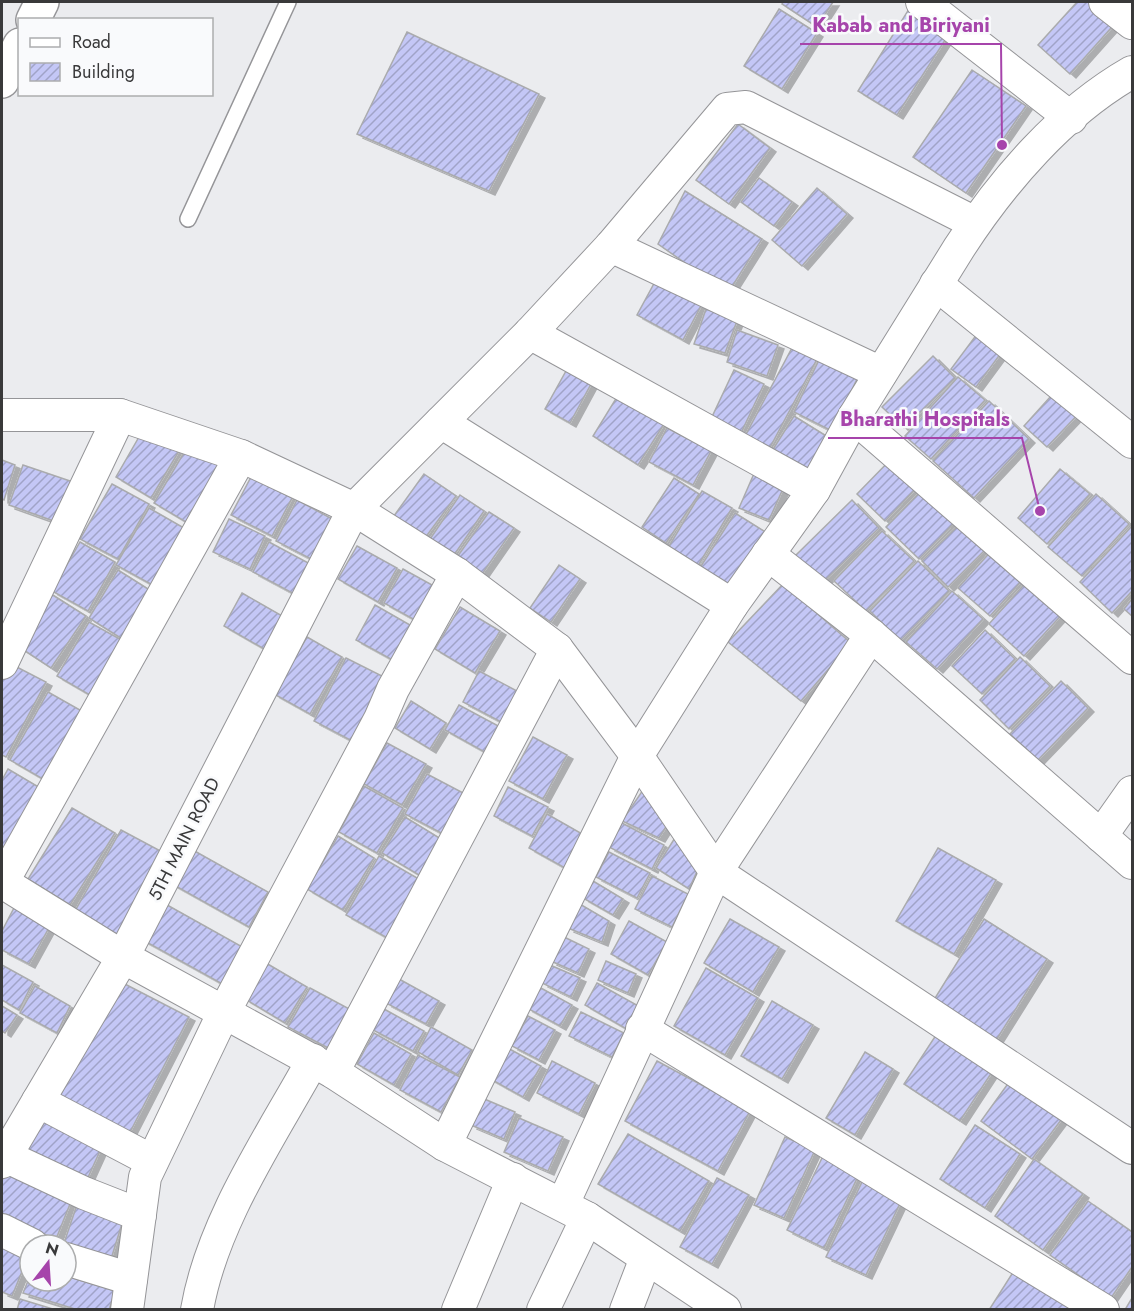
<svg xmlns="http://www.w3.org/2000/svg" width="1134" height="1311" font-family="Jost,sans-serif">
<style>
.building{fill:url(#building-hatch);stroke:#aaabad;stroke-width:1.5;filter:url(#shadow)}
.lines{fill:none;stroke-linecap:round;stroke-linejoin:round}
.lane-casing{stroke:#959598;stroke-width:18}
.street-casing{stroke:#959598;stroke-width:34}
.secondary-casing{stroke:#959598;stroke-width:36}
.lane{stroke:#fff;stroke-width:15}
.street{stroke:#fff;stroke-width:32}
.secondary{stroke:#fff;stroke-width:33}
.labels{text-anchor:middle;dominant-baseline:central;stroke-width:5;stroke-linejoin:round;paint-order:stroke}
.street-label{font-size:18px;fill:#39393a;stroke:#f9fafc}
.leader{fill:none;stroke:#a644ab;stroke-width:2}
.callout-dot{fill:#a644ab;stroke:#f9fafc;stroke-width:2}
.callout-label{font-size:20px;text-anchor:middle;font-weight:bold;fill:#a644ab;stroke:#f9fafc;stroke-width:5;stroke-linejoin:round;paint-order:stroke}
</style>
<defs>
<pattern id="building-hatch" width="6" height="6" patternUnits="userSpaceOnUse" patternTransform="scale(1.5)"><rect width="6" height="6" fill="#c4c7f6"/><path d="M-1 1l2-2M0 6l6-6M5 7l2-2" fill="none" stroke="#a0a3c8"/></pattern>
<filter id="shadow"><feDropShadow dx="6" dy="4" stdDeviation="0" flood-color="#0004"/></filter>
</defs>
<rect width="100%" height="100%" fill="#ebecef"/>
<g class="building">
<polygon points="783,2 833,2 817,27 782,4"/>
<polygon points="1077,2 1099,2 1119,19 1070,74 1038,45"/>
<polygon points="779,9 817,33 782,89 744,66"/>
<polygon points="909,9 949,34 897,115 858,91"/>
<polygon points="407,32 539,94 489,191 357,134"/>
<polygon points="972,70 1026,106 966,193 913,157"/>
<polygon points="738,124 770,148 729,204 696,180"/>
<polygon points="759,178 792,202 774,226 741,202"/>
<polygon points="817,188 847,214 802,266 772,240"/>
<polygon points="685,191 762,239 728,293 658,244"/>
<polygon points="657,278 703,302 683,340 637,315"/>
<polygon points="706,309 737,321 725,353 694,344"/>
<polygon points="737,330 778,345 767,376 727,362"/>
<polygon points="980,330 1004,349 976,387 951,369"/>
<polygon points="793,346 817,359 767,453 743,440"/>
<polygon points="933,356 955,378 904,428 882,407"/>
<polygon points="819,360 857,379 832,431 794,412"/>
<polygon points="734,370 764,384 741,433 711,419"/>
<polygon points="566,371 591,384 570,423 545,409"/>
<polygon points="958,377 985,400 931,459 905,436"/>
<polygon points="1060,386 1084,408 1047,447 1024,426"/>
<polygon points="620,392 666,421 638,465 593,436"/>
<polygon points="989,401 1029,439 974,498 933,461"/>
<polygon points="794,416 828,437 806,472 772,451"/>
<polygon points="667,428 711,451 693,485 649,462"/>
<polygon points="143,430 179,451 151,498 116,477"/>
<polygon points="188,446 221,465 186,522 154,503"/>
<polygon points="894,456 922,482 885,521 857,494"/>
<polygon points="2,460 15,465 4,500 2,499"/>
<polygon points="23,465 76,483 62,524 9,505"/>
<polygon points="756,469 786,482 769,520 739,508"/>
<polygon points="1060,469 1090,494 1047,544 1018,518"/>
<polygon points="424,474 456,496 422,542 391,520"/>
<polygon points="251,477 292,498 272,536 231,515"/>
<polygon points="674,478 699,494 666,543 642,527"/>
<polygon points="112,484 149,504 118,559 80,539"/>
<polygon points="925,487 958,519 919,559 886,527"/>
<polygon points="702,491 732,508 695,571 665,553"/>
<polygon points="1096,494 1129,524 1082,576 1048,547"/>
<polygon points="460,495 484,511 450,561 426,545"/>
<polygon points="297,500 336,521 315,561 276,541"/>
<polygon points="852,500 879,528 822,583 795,556"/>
<polygon points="149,508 191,532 158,588 116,565"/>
<polygon points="489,512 514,528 480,577 455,560"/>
<polygon points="735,513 767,533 729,594 696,574"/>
<polygon points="229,519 265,536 250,569 213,552"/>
<polygon points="962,522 988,547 948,587 922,561"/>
<polygon points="1132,526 1132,591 1112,613 1080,582"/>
<polygon points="882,531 914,561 866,611 834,581"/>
<polygon points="80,542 115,562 88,611 52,591"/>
<polygon points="269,542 314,566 298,596 253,572"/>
<polygon points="357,546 397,568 378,602 338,579"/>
<polygon points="993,549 1025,577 990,616 958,588"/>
<polygon points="918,561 949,591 900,641 870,611"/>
<polygon points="559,565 580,579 551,622 530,608"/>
<polygon points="403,569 443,591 424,625 384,603"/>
<polygon points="118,570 156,594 127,642 89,618"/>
<polygon points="1029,579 1065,611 1024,656 989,624"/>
<polygon points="783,584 851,643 801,701 728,642"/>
<polygon points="952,591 983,619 937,669 906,642"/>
<polygon points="48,592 86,616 51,668 13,643"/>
<polygon points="242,593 284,617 266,650 224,626"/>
<polygon points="1132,599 1132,616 1124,609"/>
<polygon points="375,605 417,629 398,663 356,640"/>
<polygon points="460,607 500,631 475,673 435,649"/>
<polygon points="89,622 127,643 95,698 57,676"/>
<polygon points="985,630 1015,659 982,694 952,666"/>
<polygon points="307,637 342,657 310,714 274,694"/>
<polygon points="1020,657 1050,686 1009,729 980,700"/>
<polygon points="346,658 386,678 354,742 314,721"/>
<polygon points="9,663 46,682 6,757 2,755 2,676"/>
<polygon points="479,671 519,692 503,723 463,702"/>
<polygon points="1061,681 1088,708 1038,760 1010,734"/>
<polygon points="48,692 87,714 48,782 10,760"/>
<polygon points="411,701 446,723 430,749 395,728"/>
<polygon points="459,705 504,729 490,755 445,730"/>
<polygon points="533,737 567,755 543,799 509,781"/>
<polygon points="387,743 426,764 402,805 364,784"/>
<polygon points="8,769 47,792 2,858 2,780"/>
<polygon points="427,774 469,796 447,836 405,814"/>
<polygon points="364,786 403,808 377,853 339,832"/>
<polygon points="508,787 548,807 532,836 494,816"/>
<polygon points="643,790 669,822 659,838 622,821"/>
<polygon points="72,808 115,833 70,905 28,879"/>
<polygon points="547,814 584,835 565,868 529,848"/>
<polygon points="405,817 441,839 419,875 382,853"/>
<polygon points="622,823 664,845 652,869 609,847"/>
<polygon points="121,830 168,855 122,937 75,911"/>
<polygon points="678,833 699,867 689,889 656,868"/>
<polygon points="338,836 374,858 343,910 307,889"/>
<polygon points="938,848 996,880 954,954 896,921"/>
<polygon points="191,849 268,892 249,927 172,884"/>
<polygon points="609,852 650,873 637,898 596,877"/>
<polygon points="379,856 424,882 391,940 346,915"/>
<polygon points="652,876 688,894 672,927 635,909"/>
<polygon points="593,881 623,899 613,915 583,898"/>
<polygon points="160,901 246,949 226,986 139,938"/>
<polygon points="578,903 609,921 602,942 568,928"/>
<polygon points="16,904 51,924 29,964 2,950 2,931"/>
<polygon points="730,919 779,947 753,992 704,963"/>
<polygon points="984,919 1047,959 995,1042 932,1003"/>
<polygon points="629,921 667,942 648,975 611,954"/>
<polygon points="562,936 589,949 578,973 551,961"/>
<polygon points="606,961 636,974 628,993 598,980"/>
<polygon points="266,963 307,987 285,1023 245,999"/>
<polygon points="2,965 33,982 19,1010 2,1000"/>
<polygon points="550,965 580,978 571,997 542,983"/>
<polygon points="706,968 758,998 725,1055 674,1026"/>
<polygon points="399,979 439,1001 426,1024 386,1003"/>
<polygon points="119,981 189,1017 126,1140 56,1104"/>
<polygon points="597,983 642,1008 630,1031 585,1005"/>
<polygon points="35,986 70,1006 57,1033 20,1013"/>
<polygon points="539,987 572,1005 560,1026 527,1008"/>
<polygon points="310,988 355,1012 334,1051 288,1027"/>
<polygon points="772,1001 813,1025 782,1079 741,1056"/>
<polygon points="2,1006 17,1015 5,1033 2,1031"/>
<polygon points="384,1009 424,1031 413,1051 373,1030"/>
<polygon points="581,1012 624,1033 612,1057 569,1036"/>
<polygon points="528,1016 555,1030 539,1060 512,1046"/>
<polygon points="431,1027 472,1050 458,1075 418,1052"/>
<polygon points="938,1032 994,1069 960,1121 904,1084"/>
<polygon points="374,1033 411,1054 394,1085 357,1064"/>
<polygon points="504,1046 541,1066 523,1097 487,1077"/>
<polygon points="865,1052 893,1069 855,1135 826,1118"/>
<polygon points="418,1055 460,1077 441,1112 400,1090"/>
<polygon points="552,1061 595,1083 579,1114 537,1093"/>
<polygon points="657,1061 750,1111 718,1171 625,1121"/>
<polygon points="1012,1078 1064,1116 1032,1159 981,1121"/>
<polygon points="482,1098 515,1112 504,1139 471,1125"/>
<polygon points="45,1114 104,1142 85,1184 25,1155"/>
<polygon points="519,1118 563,1137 548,1171 504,1152"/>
<polygon points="975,1125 1020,1154 985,1208 940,1179"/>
<polygon points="628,1134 709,1181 680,1231 598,1184"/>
<polygon points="785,1137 815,1150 784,1218 754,1205"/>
<polygon points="824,1154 860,1172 824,1248 787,1230"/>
<polygon points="1034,1159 1083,1194 1043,1250 995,1216"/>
<polygon points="7,1168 74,1194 56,1239 2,1217 2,1181"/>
<polygon points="717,1178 749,1195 712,1264 680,1247"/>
<polygon points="864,1178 903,1197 866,1275 826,1257"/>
<polygon points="79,1199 125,1214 111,1259 64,1243"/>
<polygon points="1088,1201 1132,1232 1132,1267 1111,1298 1050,1255"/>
<polygon points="2,1241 30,1252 12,1296 2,1292"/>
<polygon points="1017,1266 1084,1310 989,1310"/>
<polygon points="30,1276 30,1281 66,1281 66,1276 115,1291 109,1310 78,1310 23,1293"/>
<polygon points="1132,1298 1132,1310 1129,1310 1126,1308"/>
<polygon points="20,1299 56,1310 17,1310"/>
</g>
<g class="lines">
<g class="lane-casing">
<polyline id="lane" points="188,219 288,2"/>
</g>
<g class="street-casing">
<g id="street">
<polyline points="922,2 1071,118"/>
<polyline points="1105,2 1132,23"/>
<polyline points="611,246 881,373"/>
<polyline points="936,284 1132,442"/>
<polyline points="530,333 814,490"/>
<polyline points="2,415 120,415 241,456 354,509 457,574 557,649 637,756 716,872 1132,1148"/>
<polyline points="854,417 1132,658"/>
<polyline points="441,422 732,605"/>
<polyline points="768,554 871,635 1132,863"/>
<polyline points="2,663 120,415"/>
<polyline points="1101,836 1132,792"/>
<polyline points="2,882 123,957 333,1072 445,1145 587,1218 725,1310"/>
<polyline points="2,883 241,456"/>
<polyline points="642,1029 1103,1310"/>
<polyline points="333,1072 557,649"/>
<polyline points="38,1101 152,1161"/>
<path d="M 445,1145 L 637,756 L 732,605 L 814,490 L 854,417 L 959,248 C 1003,180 1062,112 1132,72"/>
<polyline points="5,1156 84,1193 140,1215"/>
<polyline points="2,1162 123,957 354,509 530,333 611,246 727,109 746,107 975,223"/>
<polyline points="563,1204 716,872 871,635"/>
<polyline points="2,1230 32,1245"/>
<polyline points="66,1259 131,1279"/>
<polyline points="127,1310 145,1177 224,1012 380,719 393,689 457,574"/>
<path d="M 197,1310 C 212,1222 270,1138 313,1060"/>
<polyline points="458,1310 513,1179"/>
<polyline points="543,1310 587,1218"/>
<polyline points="626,1310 646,1258"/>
</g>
</g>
<g class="secondary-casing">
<g id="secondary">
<polyline points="33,20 42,2"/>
<polyline points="2,81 20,45"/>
</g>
</g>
<use href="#lane" class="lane"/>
<use href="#street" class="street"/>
<use href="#secondary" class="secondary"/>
</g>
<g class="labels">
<g class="street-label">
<text transform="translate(184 839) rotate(-63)">5TH MAIN ROAD</text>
</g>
</g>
<path class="leader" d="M1002 145L1001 44H800M1040 511L1022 438H828"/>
<g class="callout-dot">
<circle cx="1002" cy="145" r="6"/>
<circle cx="1040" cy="511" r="6"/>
</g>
<g class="callout-label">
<text x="901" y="32">Kabab and Biriyani</text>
<text x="925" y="426">Bharathi Hospitals</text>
</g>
<rect width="1134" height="1311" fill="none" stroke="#39393a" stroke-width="6"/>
<rect x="18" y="18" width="195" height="78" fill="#f9fafc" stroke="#acadae" stroke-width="1.5"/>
<rect x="30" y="38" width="30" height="9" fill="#ffffff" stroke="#acadae" stroke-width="1.5"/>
<text x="72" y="48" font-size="18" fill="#39393a">Road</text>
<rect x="30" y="63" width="30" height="18" fill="url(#building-hatch)" stroke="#acadae" stroke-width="1.5"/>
<text x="72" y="78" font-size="18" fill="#39393a">Building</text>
<g transform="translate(48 1263) rotate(17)"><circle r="28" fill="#f9fafc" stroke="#acadae" stroke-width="1.5"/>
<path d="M0-4.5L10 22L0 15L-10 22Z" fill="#a644ab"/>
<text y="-9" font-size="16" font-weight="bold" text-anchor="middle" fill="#39393a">N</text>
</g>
</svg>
